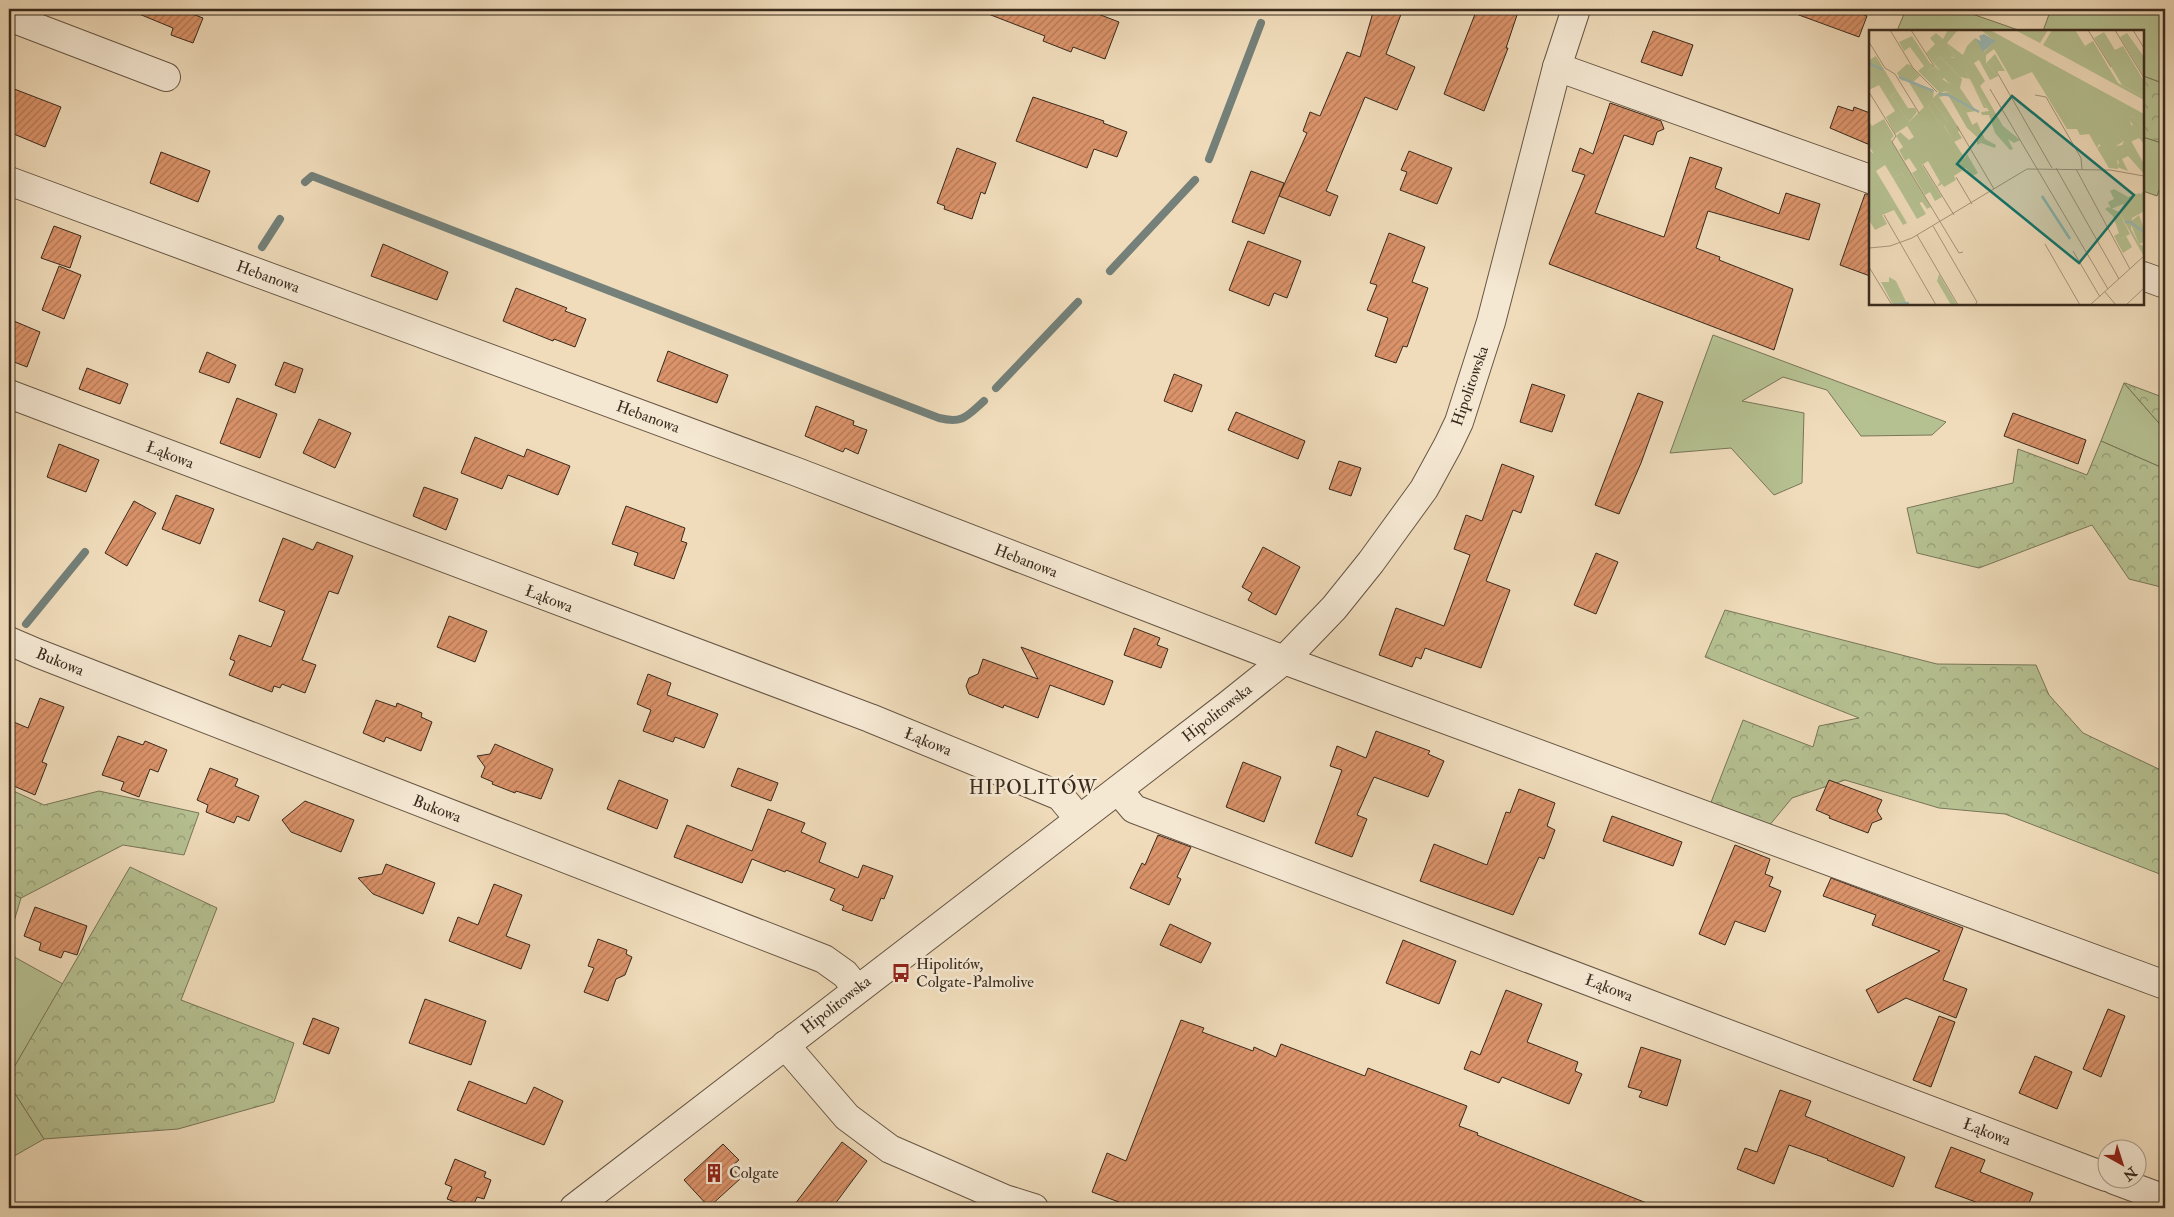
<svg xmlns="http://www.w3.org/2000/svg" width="2174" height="1217" font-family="'IM FELL Double Pica',serif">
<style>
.green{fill:#b6c192;stroke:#787658}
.forest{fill:url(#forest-crowns);stroke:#787658}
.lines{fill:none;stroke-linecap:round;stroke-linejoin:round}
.stream{stroke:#748079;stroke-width:8}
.building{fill:url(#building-hatch);stroke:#392a1d}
.minor-casing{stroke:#675644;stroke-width:30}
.minor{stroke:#f5e8d3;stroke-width:28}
.labels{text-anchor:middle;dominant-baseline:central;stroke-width:5;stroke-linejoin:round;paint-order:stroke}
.street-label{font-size:16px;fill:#392a1d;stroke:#f5e8d3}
.poi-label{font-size:16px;fill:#392a1d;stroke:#f5e8d3;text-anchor:start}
.quarter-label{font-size:19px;letter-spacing:1px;fill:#392a1d;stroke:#f5e8d3}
.inset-river{fill:none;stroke:#9bbab6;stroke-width:2.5}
.inset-road{fill:none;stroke:#a7957c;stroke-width:1}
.view{fill:#0f766e;fill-opacity:0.15;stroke:#0f766e;stroke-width:2.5}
.inset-edge{fill:none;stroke:#392a1d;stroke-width:2.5}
</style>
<defs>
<pattern id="forest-crowns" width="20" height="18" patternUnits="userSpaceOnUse" patternTransform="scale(1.25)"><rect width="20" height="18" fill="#b6c192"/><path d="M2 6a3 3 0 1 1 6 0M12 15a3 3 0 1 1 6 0" fill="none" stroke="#959d77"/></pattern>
<pattern id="building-hatch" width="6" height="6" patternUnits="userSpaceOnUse" patternTransform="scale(1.25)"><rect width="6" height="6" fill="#db936a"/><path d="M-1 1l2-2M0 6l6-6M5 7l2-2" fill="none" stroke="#b37857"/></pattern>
</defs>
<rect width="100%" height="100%" fill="#f0dcbb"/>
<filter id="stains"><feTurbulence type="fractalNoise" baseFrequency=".004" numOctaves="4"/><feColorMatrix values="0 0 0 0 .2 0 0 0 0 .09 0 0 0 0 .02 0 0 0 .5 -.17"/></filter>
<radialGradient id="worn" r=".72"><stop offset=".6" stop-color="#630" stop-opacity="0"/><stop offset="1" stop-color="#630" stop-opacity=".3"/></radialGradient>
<g class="green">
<polygon points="1906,9 1958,9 2021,31 1897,31"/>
<polygon points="2051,9 2165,9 2165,84 2143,76 2143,31 2043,31"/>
<polygon points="2143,137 2165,144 2165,174 2157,196 2143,191"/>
<polygon points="1713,335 1946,422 1932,435 1861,436 1827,390 1783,377 1742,401 1804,413 1802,483 1774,495 1731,448 1670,453"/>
<polygon points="2124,383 2165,430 2165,469 2101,441"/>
<polygon points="9,892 21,898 9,938"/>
<polygon points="9,954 63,984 9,1076"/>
<polygon points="9,1084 44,1139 9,1159"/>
</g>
<g class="forest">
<polygon points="2143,76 2165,84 2165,144 2143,137"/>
<polygon points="2125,383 2165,398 2165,430 2124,383"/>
<polygon points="2101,441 2165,469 2165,588 2129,579 2092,525 1979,568 1917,553 1907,508 2013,483 2018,449 2087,475"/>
<polygon points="1725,610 1937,664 2036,665 2049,695 2083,733 2165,772 2165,876 2005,814 1939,808 1845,780 1792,798 1768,827 1708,810 1743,720 1813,747 1819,726 1859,718 1705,657"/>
<polygon points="9,789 44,805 99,791 199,813 184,855 123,845 21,898 9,892"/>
<polygon points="130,867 217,908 181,1000 294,1043 274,1102 178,1129 44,1139 9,1084 9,1076"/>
</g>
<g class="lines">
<g class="stream">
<polyline points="1209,159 1261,23"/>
<path d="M 305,182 L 312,176 L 939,418 C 963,424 967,416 984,401"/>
<polyline points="262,247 280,219"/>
<polyline points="1110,271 1195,180"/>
<polyline points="996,388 1078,302"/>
<polyline points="26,624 85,552"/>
</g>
</g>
<g class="building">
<polygon points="127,9 179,9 203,18 193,43 171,35 173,28"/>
<polygon points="979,9 1069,9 1083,15 1085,9 1119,22 1105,59 1073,47 1071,52 1043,41 1045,36 978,10"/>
<polygon points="1374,9 1403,9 1386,54 1415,67 1397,110 1365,97 1326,191 1338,196 1330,216 1279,196 1307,133 1303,131 1310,112 1320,116 1347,52 1360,57"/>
<polygon points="1477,9 1519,9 1506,48 1508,48 1484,111 1444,94"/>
<polygon points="1788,9 1848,9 1867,16 1859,37 1788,11"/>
<polygon points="1653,31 1693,45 1682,76 1641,62"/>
<polygon points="9,87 61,107 45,147 9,132"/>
<polygon points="1033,97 1104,121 1103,123 1127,132 1117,157 1094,149 1087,168 1016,141"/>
<polygon points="1610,103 1661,121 1664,129 1657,132 1653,145 1624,135 1595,213 1664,237 1690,157 1722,168 1715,188 1779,214 1786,193 1820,204 1809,240 1708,211 1696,248 1720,257 1719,260 1793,289 1774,350 1549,264 1585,175 1572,171 1580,148 1593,154"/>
<polygon points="1838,106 1853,111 1854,107 1870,113 1870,145 1830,128"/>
<polygon points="957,148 996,163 985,194 981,192 972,219 944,209 945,206 937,203"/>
<polygon points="1409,151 1452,168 1437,204 1400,190 1407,172 1401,170"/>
<polygon points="161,152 210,171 198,202 150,183"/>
<polygon points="1251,171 1284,183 1264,234 1232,222"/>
<polygon points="1865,194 1870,194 1870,276 1840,265"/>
<polygon points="54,226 81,236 70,268 41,258"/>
<polygon points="1389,233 1425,247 1412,282 1428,288 1407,347 1403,346 1396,363 1375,356 1388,318 1367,310 1377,285 1370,283"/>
<polygon points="1248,241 1301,261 1287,298 1274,293 1269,306 1229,290"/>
<polygon points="383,244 448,272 437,300 371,276"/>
<polygon points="59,266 81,275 64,319 42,310"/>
<polygon points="516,288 567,308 565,311 586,319 575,347 554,339 553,341 503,321"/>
<polygon points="9,319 40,332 27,367 9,360"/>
<polygon points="668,351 728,375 717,403 657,381"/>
<polygon points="207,352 236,365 229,383 199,372"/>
<polygon points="284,362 303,369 295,393 275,385"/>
<polygon points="87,368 128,384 120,404 79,389"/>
<polygon points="1174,374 1202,385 1192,412 1164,401"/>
<polygon points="1532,384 1565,395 1552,432 1520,422"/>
<polygon points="1638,393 1663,402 1641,463 1619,514 1595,505"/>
<polygon points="237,398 277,414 260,458 220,443"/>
<polygon points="816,406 854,421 853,425 867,430 858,454 845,448 843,452 805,436"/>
<polygon points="1236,412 1305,441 1298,459 1228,430"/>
<polygon points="2013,413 2086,440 2078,464 2004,436"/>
<polygon points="319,419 351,433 335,468 303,453"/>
<polygon points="475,437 524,457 527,449 570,466 558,495 508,475 502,489 461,473"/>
<polygon points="59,444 99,460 86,492 47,477"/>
<polygon points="1339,461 1361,468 1351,496 1329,489"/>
<polygon points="1502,464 1534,476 1521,513 1513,510 1486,581 1510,590 1481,668 1425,648 1421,659 1416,657 1412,667 1379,655 1396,608 1444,626 1470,555 1454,549 1466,515 1482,521"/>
<polygon points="424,487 458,499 446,530 413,516"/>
<polygon points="176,495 214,509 200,544 162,529"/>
<polygon points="134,501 156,513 127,566 105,553"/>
<polygon points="626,506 685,528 681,541 687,543 674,579 634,565 638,553 612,544"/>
<polygon points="283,538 313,550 317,542 353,556 338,594 329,591 302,660 316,665 305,693 282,684 280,688 274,686 272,692 229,675 235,661 230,659 239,635 271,647 285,611 259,601"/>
<polygon points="1263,547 1300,567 1276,615 1248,600 1252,593 1242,587"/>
<polygon points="1596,553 1618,562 1596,614 1574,605"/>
<polygon points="449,616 487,631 475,662 437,647"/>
<polygon points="1134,628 1160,638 1157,645 1168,649 1161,668 1124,655"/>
<polygon points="1021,647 1113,681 1104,705 1050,685 1038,718 1004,705 1003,708 969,694 966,686 969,678 978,674 983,659 1038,679"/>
<polygon points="648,674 671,683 667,695 718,714 704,748 675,737 673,742 643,731 651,710 637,704"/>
<polygon points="40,698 64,707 42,762 47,764 35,795 9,784 9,720 28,728"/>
<polygon points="376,700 396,707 397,703 422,713 421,717 432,722 421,751 386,737 384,742 363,733"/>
<polygon points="1376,731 1430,751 1428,754 1444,761 1428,797 1374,777 1357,815 1367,819 1352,857 1315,843 1342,770 1330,766 1337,746 1366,758"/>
<polygon points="118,736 143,745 145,741 167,750 158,772 150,769 139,797 121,790 124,782 102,775"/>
<polygon points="495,744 553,769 541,799 516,791 515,793 492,784 493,782 481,777 485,767 477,756 490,754"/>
<polygon points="1243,762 1281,777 1264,822 1226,807"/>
<polygon points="210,768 238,779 235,786 259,796 249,821 237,816 234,823 206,812 208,805 197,800"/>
<polygon points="738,768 778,783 771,801 731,786"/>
<polygon points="619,780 668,800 657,829 607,809"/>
<polygon points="1829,780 1882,800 1877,811 1882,819 1872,823 1868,833 1829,818 1830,816 1816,810"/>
<polygon points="1519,789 1555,803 1547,826 1555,830 1544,859 1539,857 1513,915 1420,881 1434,844 1487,865 1506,812 1510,813"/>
<polygon points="305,801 354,820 341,852 291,832 282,820"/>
<polygon points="768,809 805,823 801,832 826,843 819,862 858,878 863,865 893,876 884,899 881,898 872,921 842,910 844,906 830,900 835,889 786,870 785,872 752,859 742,883 674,857 687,825 752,851"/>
<polygon points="1612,816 1682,842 1673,866 1603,841"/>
<polygon points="1158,835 1191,847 1177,877 1181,879 1169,905 1130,888 1142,863 1145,865"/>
<polygon points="1735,845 1770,859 1765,874 1773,877 1769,886 1781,891 1765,932 1735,921 1725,945 1699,934"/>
<polygon points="386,864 435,883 423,914 373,894 358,878 382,874"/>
<polygon points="1831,878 1963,928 1943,980 1967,989 1956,1018 1906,998 1878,1013 1866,990 1940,951 1872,925 1876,915 1823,896"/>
<polygon points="494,884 522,895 506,936 530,945 521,969 449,941 458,917 478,925"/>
<polygon points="35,907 87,926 77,955 64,951 61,958 39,950 41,943 24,936"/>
<polygon points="1170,924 1211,943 1201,963 1160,945"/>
<polygon points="598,939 627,950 626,954 632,957 625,975 616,979 608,1001 584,992 594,968 588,966"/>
<polygon points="1403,940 1456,961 1439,1004 1386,983"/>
<polygon points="1506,990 1542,1004 1527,1042 1578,1062 1575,1071 1582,1074 1569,1104 1502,1077 1499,1083 1464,1069 1471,1051 1480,1055"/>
<polygon points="425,999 486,1021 471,1065 409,1043"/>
<polygon points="2108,1009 2125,1016 2101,1077 2083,1069"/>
<polygon points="1939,1016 1955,1022 1931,1087 1913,1080"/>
<polygon points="313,1018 339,1028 329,1054 303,1044"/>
<polygon points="1181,1020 1204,1028 1202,1032 1253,1051 1254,1047 1276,1057 1281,1044 1365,1076 1368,1068 1467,1106 1459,1126 1478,1133 1477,1135 1659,1208 1135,1208 1092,1192 1107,1153 1126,1161"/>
<polygon points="1641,1047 1681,1060 1667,1106 1639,1097 1642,1091 1628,1087"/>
<polygon points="2035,1056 2072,1072 2057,1109 2019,1093"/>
<polygon points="469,1081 526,1104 534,1087 563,1101 544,1145 457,1110"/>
<polygon points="1780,1090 1811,1101 1805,1116 1905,1157 1893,1187 1827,1160 1828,1159 1789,1145 1774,1184 1737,1169 1745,1148 1757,1152"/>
<polygon points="842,1142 867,1161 832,1208 792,1208"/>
<polygon points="723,1144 739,1160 731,1167 741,1178 709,1207 684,1180"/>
<polygon points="1951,1147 1985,1160 1980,1172 2033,1193 2027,1208 1992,1208 1935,1187"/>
<polygon points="455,1159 486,1172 484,1177 491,1180 484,1199 477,1197 472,1208 447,1199 452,1187 445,1184"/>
</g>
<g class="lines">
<g class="minor-casing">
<g id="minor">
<polyline points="9,17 166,77"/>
<polyline points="1557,67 1870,179"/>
<polyline points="9,181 797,472 1284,660 2165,985"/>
<polyline points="2143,276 2165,284"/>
<polyline points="9,394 870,718 1060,796 1079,819"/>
<polyline points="9,641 37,653 824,959 845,974 857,989"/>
<polyline points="1118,790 1134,809 2106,1177"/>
<polyline points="785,1045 847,1117 890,1149 1005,1199 1034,1208"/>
<polyline points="2114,1180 2165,1199"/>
<polyline points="574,1208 1228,705 1284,660 1334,608 1371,562 1424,489 1448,445 1459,422 1491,322 1557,67 1576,9"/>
</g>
</g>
<use href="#minor" class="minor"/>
</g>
<defs>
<g id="bus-bare" transform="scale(1.5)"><path d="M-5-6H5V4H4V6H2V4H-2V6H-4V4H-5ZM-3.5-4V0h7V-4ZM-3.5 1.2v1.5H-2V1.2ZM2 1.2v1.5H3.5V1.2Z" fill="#8f2418" stroke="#f5e8d3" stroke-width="2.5" paint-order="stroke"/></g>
<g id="building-bare" transform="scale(1.5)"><path d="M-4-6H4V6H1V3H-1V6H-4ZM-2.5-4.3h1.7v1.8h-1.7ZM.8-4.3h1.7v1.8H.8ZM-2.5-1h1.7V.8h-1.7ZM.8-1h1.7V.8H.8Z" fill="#8f2418" stroke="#f5e8d3" stroke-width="2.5" paint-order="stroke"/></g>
</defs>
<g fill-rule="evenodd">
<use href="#bus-bare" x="901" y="973"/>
<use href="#building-bare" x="714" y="1173"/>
</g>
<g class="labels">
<g class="street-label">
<text transform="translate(268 277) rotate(20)">Hebanowa</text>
<text transform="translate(1470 386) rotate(-71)">Hipolitowska</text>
<text transform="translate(648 417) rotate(20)">Hebanowa</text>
<text transform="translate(170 455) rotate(21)">Łąkowa</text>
<text transform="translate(1026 561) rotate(21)">Hebanowa</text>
<text transform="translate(549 599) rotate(21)">Łąkowa</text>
<text transform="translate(60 662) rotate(22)">Bukowa</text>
<text transform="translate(1217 713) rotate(-38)">Hipolitowska</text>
<text transform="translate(928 742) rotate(22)">Łąkowa</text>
<text transform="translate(437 809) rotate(21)">Bukowa</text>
<text transform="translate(1609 988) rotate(21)">Łąkowa</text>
<text transform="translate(836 1005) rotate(-38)">Hipolitowska</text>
<text transform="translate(1987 1132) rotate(21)">Łąkowa</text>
</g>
<g class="poi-label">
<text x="916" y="964">Hipolitów,<tspan x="916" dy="18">Colgate-Palmolive</tspan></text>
<text x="729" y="1173">Colgate</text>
</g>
<g class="quarter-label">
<text x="1033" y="788">HIPOLITÓW</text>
</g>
</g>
<g transform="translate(1869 30)">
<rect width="275" height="275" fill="#f0dcbb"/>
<path d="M 79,0 L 88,1 L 78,13 L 86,27 L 82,27 L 82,30 L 96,41 L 118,78 L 115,78 L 101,49 L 91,47 L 71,27 L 65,34 L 57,23 L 66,14 L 61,8 L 67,3 L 74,9 ZM 235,2 L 246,20 L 254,16 L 275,51 L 275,67 L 253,55 L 225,8 ZM 43,6 L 61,33 L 71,40 L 63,38 L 60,41 L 81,54 L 73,63 L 81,62 L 82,67 L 94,75 L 112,113 L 108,115 L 108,107 L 98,98 L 79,65 L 70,67 L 91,100 L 89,102 L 93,108 L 85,112 L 75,95 L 79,92 L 64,71 L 59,75 L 94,132 L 98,124 L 109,143 L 102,147 L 97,138 L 85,146 L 87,150 L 75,157 L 73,154 L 68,157 L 71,152 L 59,131 L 53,135 L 73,167 L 66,171 L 61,162 L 56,165 L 43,143 L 48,140 L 40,128 L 36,131 L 30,120 L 34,117 L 27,106 L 31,102 L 40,110 L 45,107 L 38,96 L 26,104 L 17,87 L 26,81 L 10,55 L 0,60 L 0,30 L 7,26 L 28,61 L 22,66 L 40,92 L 55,77 L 38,49 L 33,51 L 28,43 L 38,34 L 41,35 L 51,46 L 44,52 L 65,60 L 64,68 L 70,62 L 49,41 L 55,36 L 41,17 L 35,21 L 30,12 ZM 126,24 L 136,41 L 129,41 L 129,46 L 117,33 ZM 264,86 L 275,99 L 275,114 L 270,108 L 261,112 L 256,100 L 264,95 L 259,88 ZM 15,89 L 25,106 L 22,109 L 62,177 L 58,179 L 53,172 L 50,173 L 33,143 L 24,148 L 16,135 L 7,141 L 38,193 L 34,195 L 25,180 L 13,185 L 18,194 L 6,200 L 0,190 L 0,120 L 5,124 L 0,116 L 0,91 L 3,96 ZM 246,105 L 255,111 L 247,116 L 249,139 L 240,138 L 228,118 ZM 271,163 L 272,183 L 263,188 L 262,199 L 270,214 L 275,216 L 274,225 L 250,182 L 259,167 ZM 252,202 L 253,209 L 257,206 L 263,217 L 254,223 L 245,206 ZM 70,244 L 88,275 L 82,275 L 68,251 Z" fill="#b6c192"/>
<path d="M 112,0 L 121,0 L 275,84 L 275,99 L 264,86 L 260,88 L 264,100 L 256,100 L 275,134 L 275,144 L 259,126 L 253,129 L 259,141 L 248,137 L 250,132 L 246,126 L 247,116 L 253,115 L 255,111 L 247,106 L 240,114 L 234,117 L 230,114 L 228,118 L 220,104 L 211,105 L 208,99 L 198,99 L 163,42 L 143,50 L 125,19 L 117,25 L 117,33 L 129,46 L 121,50 L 110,30 L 105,33 L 116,51 L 111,56 L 134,96 L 151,110 L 145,113 L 139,109 L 144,119 L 141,120 L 126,103 L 120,85 L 113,85 L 112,82 L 120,81 L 96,41 L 88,42 L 76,21 L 83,28 L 86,27 L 78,13 L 94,25 L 98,16 L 106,8 L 115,22 L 126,11 ZM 146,0 L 179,0 L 171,13 ZM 183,0 L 206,0 L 216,16 L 224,11 L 249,53 L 275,67 L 275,70 L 174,15 ZM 258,3 L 275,27 L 275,47 L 251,7 ZM 71,27 L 93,49 L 91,58 L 107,81 L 95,83 L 94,75 L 82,67 L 81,62 L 71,61 L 81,54 L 75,48 L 70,53 L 59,42 L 63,38 L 71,40 L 65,34 ZM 28,61 L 39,78 L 46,78 L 48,82 L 40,92 L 22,66 ZM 64,71 L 79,92 L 75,96 L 97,130 L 94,133 L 59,75 ZM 108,92 L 116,109 L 127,115 L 126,118 L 112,113 L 103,95 ZM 33,143 L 57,184 L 48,189 L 24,148 ZM 245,159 L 259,167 L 259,172 L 242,179 L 239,172 L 245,169 L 241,161 ZM 274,162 L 275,181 L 272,183 L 265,170 ZM 239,177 L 250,182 L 261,204 L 252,209 L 244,186 L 236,179 ZM 270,185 L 275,199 L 275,212 L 270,214 L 261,192 ZM 20,247 L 27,251 L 38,274 L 43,275 L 24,275 L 12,252 L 20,252 Z" fill="#b6c192"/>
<path d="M 115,4 L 127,11 L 114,22 L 106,8 L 112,11 L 110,6 Z" fill="#9bbab6"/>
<path class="inset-river" d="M 0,33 L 14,40M 30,47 L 64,61M 70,64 L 79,65 L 110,82M 173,166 L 201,209M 256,192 L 261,192 L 275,202M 25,275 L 40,273"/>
<path class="inset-road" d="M 21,0 L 44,38 L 68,62M 42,0 L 65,36M 219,0 L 242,37M 246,0 L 275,48M 264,0 L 275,18M 0,12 L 16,38 L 26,44 L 50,83M 129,44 L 183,138M 121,59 L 239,259M 0,62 L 27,106 L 23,112 L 90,223 L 94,222M 166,65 L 177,67 L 212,128 L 213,139M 88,96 L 125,159M 54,135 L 85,185M 187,138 L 250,249M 207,139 L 261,239M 87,147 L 103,174M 15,185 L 67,275M 64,196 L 108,272 L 106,275M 48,205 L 89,275M 176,214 L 211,275M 0,218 L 21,216 L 43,208 L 158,139 L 241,140 L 275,146M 204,221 L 231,267M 0,237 L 23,275M 236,262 L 247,275M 221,275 L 275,226M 257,275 L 275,258"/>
<path class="view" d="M 143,66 L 265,165 L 210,233 L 88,134 Z"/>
<rect width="275" height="275" class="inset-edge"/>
</g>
<rect width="2174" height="1217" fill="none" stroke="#f0dcbb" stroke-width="30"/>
<rect x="10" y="10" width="2154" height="1197" fill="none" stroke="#392a1d" stroke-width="2.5"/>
<rect x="15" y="15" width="2144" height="1187" fill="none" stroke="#392a1d"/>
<g transform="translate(2122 1164) rotate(141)"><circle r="24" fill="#f5e8d3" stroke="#aa9c8a"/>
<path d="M0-4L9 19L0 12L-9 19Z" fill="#8f2418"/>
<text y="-8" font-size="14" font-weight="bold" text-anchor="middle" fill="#392a1d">N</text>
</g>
<rect width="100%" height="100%" filter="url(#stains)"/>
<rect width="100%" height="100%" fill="url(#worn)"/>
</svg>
